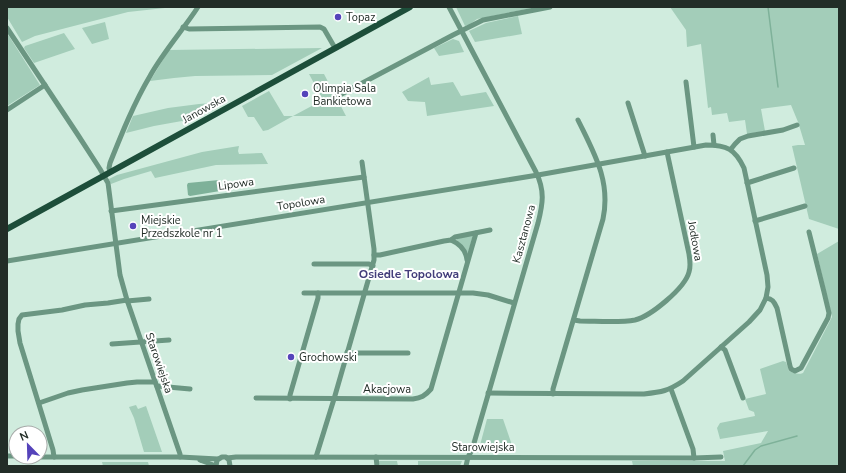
<svg xmlns="http://www.w3.org/2000/svg" width="846" height="473" font-family="'Nunito Sans',sans-serif">
<style>
.green{fill:#a3cdb9}
.water{fill:#7eb199}
.lines{fill:none;stroke-linecap:round;stroke-linejoin:round}
.stream{stroke:#7eb199;stroke-width:1.5}
.minor{stroke:#6b9682;stroke-width:5}
.major{stroke:#1d4e3a;stroke-width:6}
.poi-dot{fill:#5543ba;stroke:#fff;stroke-width:1.5}
.labels{text-anchor:middle;dominant-baseline:central;stroke-width:4;stroke-linejoin:round;paint-order:stroke}
.poi-label{font-size:11px;fill:#222d27;stroke:#fff;text-anchor:start}
.street-label{font-size:11px;fill:#222d27;stroke:#fff}
.neighbourhood-label{font-size:12px;font-weight:bold;fill:#433e7b;stroke:#fff}
</style>
<rect width="100%" height="100%" fill="#d0ecde"/>
<g class="green">
<polygon points="7,7 174,7 128,12 35,36 22,42 7,17"/>
<polygon points="456,7 537,7 477,19 469,25 465,26"/>
<polygon points="670,7 839,7 839,229 809,219 792,146 798,145 805,145 798,122 791,105 761,109 765,131 747,134 745,120 729,122 727,113 712,115 711,107 708,108 701,44 687,47 686,30"/>
<polygon points="518,16 522,34 475,42 469,31 486,23"/>
<polygon points="105,22 109,39 92,44 82,28"/>
<polygon points="7,33 40,85 7,106"/>
<polygon points="64,33 75,49 34,63 24,48 25,46"/>
<polygon points="453,39 459,41 464,52 439,56 434,48"/>
<polygon points="322,48 272,75 195,76 174,78 150,81 169,50"/>
<polygon points="309,74 324,74 346,116 293,116 268,130 263,131 254,117 248,117 242,106 269,91 284,116 293,116 323,100"/>
<polygon points="429,77 431,85 453,82 461,96 486,92 494,106 427,116 425,102 408,101 402,92"/>
<polygon points="225,102 193,119 154,126 126,133 133,116 168,108 199,104"/>
<polygon points="239,146 238,151 239,154 262,153 268,164 216,165 155,178 151,171 124,179 111,184 109,179 117,175 202,152"/>
<polygon points="473,235 468,253 456,239"/>
<path d="M 839,241 L 839,466 L 633,466 L 632,461 L 725,461 L 723,451 L 761,443 L 768,431 L 720,439 L 717,428 L 720,423 L 755,416 L 754,412 L 749,410 L 745,399 L 766,394 L 760,369 L 783,361 L 786,362 L 789,371 C 794,373 798,375 803,373 L 832,317 L 817,254 Z"/>
<polygon points="136,405 138,409 146,406 162,452 144,452 134,418 129,407"/>
<polygon points="487,419 503,419 514,451 481,452 479,449"/>
<polygon points="378,461 397,461 398,466 380,466"/>
<polygon points="418,461 462,461 460,466 418,466"/>
<polygon points="102,462 148,462 149,466 103,466"/>
</g>
<polygon class="water" points="219,180 220,181 221,190 220,191 190,196 188,195 187,185 188,183"/>
<g class="lines">
<g class="stream">
<polyline points="768,7 778,87"/>
<polyline points="743,466 755,450 761,446 797,436"/>
</g>
<g class="minor">
<path d="M 449,7 L 536,172 C 545,191 543,203 538,223 L 472,450 L 468,457 L 466,466"/>
<polyline points="183,27 189,29 320,27 324,29 335,48"/>
<polyline points="7,28 78,135 100,169 108,183 120,275 127,300 180,454 180,457"/>
<polyline points="686,82 694,147"/>
<polyline points="336,97 453,35 483,20 550,7"/>
<polyline points="628,103 645,156"/>
<polyline points="7,110 45,85"/>
<polyline points="713,135 714,145"/>
<polyline points="731,149 735,144 740,139 748,136 783,130 797,125"/>
<path d="M 110,171 L 109,168 L 110,163 C 122,133 134,103 150,76 C 164,51 183,30 198,7"/>
<polyline points="747,183 794,168"/>
<polyline points="111,211 364,177"/>
<polyline points="755,221 805,206"/>
<path d="M 451,240 C 460,244 466,250 467,260"/>
<polyline points="374,255 380,255 444,241 451,240 455,237 490,230"/>
<path d="M 7,261 L 538,175 L 706,145 C 727,145 735,149 744,168 L 767,275 L 768,287 L 766,298 L 760,310 L 749,322 L 683,381 C 668,391 662,392 644,394 L 488,393"/>
<polyline points="314,264 369,264 373,266"/>
<polyline points="304,293 473,293 488,295 514,303"/>
<path d="M 766,298 C 773,299 774,302 777,308 L 790,366 L 791,369 L 795,371 L 801,368 L 828,318 L 829,313 L 824,292 L 809,232"/>
<polyline points="127,301 149,299"/>
<path d="M 574,320 L 580,321 C 596,321 620,323 635,320 C 651,316 685,288 689,272 C 691,266 690,260 689,254 L 667,152"/>
<polyline points="112,344 169,340"/>
<polyline points="721,347 725,350 743,398"/>
<polyline points="347,352 351,353 408,353"/>
<polyline points="157,386 190,389"/>
<polyline points="671,389 693,449 694,458"/>
<path d="M 553,394 L 553,389 L 603,219 C 611,181 594,153 578,120"/>
<path d="M 256,398 L 413,399 C 421,398 425,396 431,389 L 476,233"/>
<polyline points="290,399 290,395 318,298 318,293"/>
<polyline points="39,403 68,393 82,390 127,383 137,382 155,382"/>
<polyline points="7,456 16,456"/>
<polyline points="40,457 180,457 218,459"/>
<polyline points="54,457 53,450 20,343 18,331 18,324 19,319 22,315 62,310 85,305 108,303 127,300"/>
<polyline points="316,457 334,399 374,260 374,249 362,162"/>
<polyline points="376,457 377,466"/>
<polyline points="227,458 236,457 694,458 721,457"/>
<polyline points="200,460 216,466"/>
<polyline points="216,466 217,460 222,457 226,457 229,460 230,466"/>
</g>
<polyline class="major" points="7,229 410,7"/>
</g>
<g class="poi-dot">
<circle cx="338" cy="17" r="4"/>
<circle cx="305" cy="94" r="4"/>
<circle cx="133" cy="226" r="4"/>
<circle cx="291" cy="357" r="4"/>
</g>
<g class="labels">
<g class="poi-label">
<text x="346" y="17">Topaz</text>
<text x="313" y="88">Olimpia Sala<tspan x="313" dy="13">Bankietowa</tspan></text>
<text x="141" y="220">Miejskie<tspan x="141" dy="13">Przedszkole nr 1</tspan></text>
<text x="299" y="357">Grochowski</text>
</g>
<g class="street-label">
<text transform="translate(204 109) rotate(-29)">Janowska</text>
<text transform="translate(236 184) rotate(-8)">Lipowa</text>
<text transform="translate(301 203) rotate(-9)">Topolowa</text>
<text transform="translate(524 234) rotate(-75)">Kasztanowa</text>
<text transform="translate(695 241) rotate(80)">Jodłowa</text>
<text transform="translate(159 363) rotate(71)">Starowiejska</text>
<text x="387" y="389">Akacjowa</text>
<text x="483" y="447">Starowiejska</text>
</g>
<g class="neighbourhood-label">
<text x="409" y="274">Osiedle Topolowa</text>
</g>
</g>
<rect width="846" height="473" fill="none" stroke="#222d27" stroke-width="16"/>
<g transform="translate(28 445) rotate(337)"><circle r="19" fill="#ffffff" stroke="#a7aba9"/>
<path d="M0-3L7 15L0 10L-7 15Z" fill="#5543ba"/>
<text y="-6" font-size="11" font-weight="bold" text-anchor="middle" fill="#222d27">N</text>
</g>
</svg>
